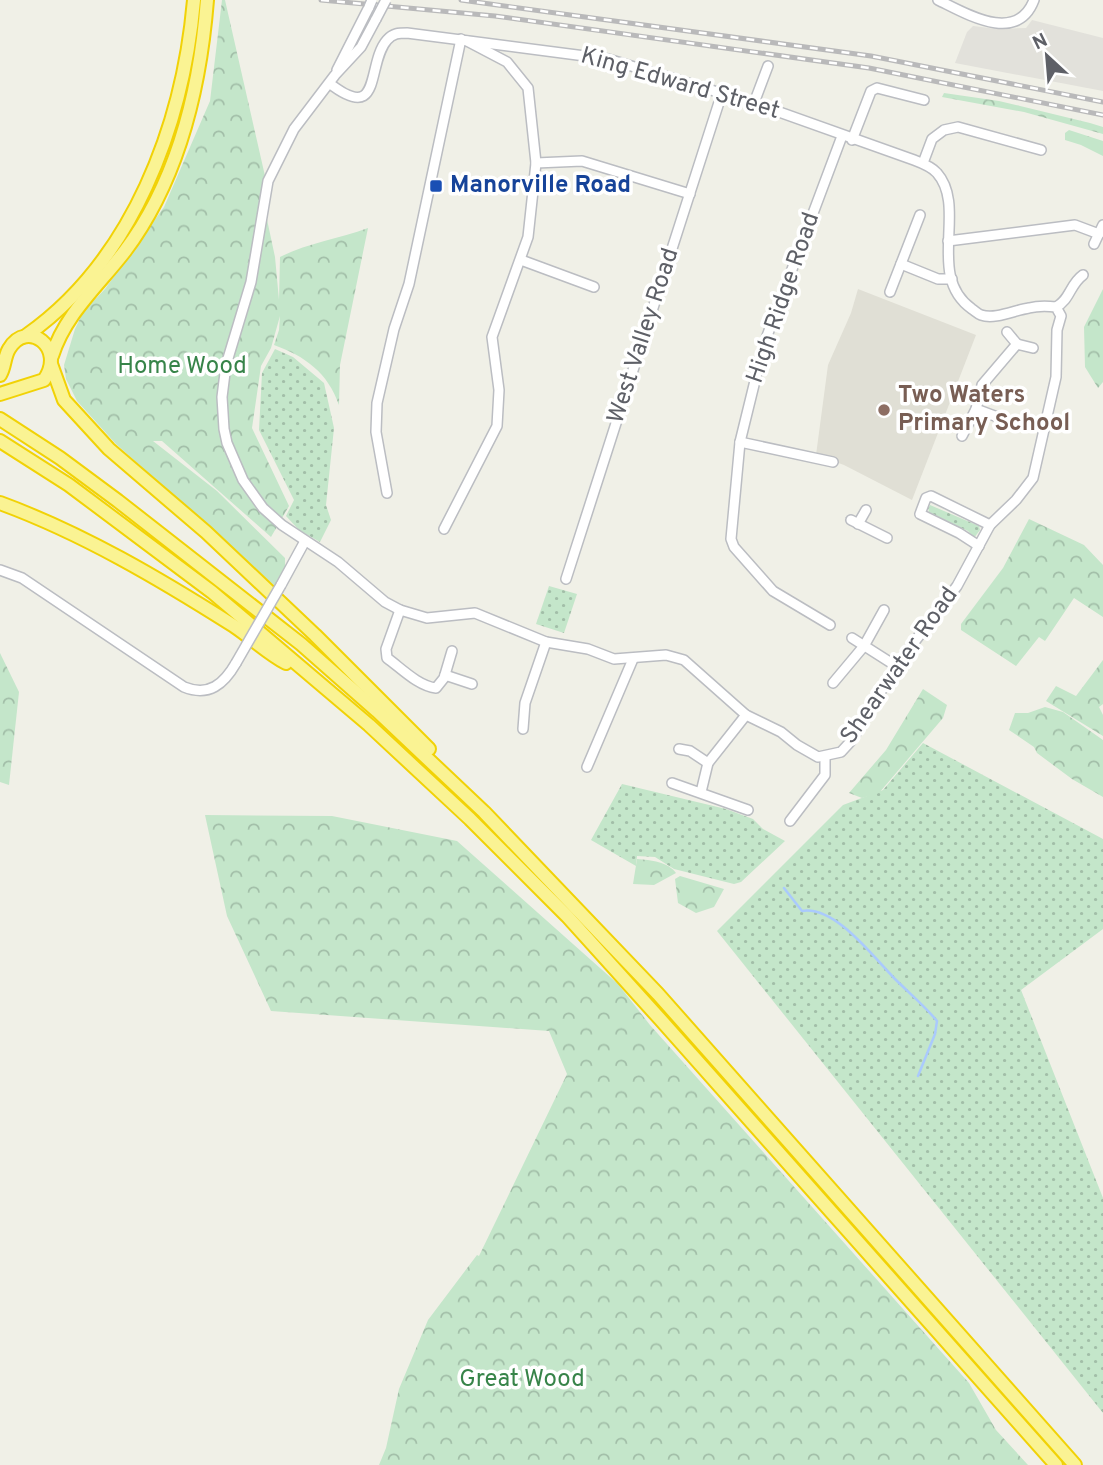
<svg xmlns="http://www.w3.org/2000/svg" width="1103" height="1465" font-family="Overpass,sans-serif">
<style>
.industrial{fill:#e2e1db}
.education{fill:#e0dfd5}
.grass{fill:url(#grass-dots)}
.forest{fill:url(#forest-crowns)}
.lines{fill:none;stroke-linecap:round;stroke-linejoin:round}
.stream{stroke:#aacafd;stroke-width:2.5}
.minor-casing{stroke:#bbbdc2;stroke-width:12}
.highway-casing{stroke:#f1d206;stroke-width:16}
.minor{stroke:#fff;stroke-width:9}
.highway{stroke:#faf393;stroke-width:12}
.rail-casing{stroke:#b9b9ba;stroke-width:5}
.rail{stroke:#fff;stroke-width:2.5;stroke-dasharray:8;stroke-linecap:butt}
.minor-bridge-casing{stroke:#bbbdc2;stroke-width:12;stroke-linecap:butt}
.minor-bridge{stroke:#fff;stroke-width:9}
.transit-dot{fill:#1a4fb4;stroke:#fff;stroke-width:2.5}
.education-dot{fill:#8d6e63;stroke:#fff;stroke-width:2.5}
.labels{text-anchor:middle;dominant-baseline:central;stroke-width:7;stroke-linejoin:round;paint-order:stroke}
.street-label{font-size:24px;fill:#5e6067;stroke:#fff}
.transit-label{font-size:24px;font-weight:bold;fill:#164399;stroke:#fff;text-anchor:start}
.park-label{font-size:24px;fill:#378449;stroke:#fff}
.education-label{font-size:24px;font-weight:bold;fill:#785e54;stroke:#fff;text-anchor:start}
</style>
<defs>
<pattern id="grass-dots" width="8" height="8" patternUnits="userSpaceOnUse" patternTransform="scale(1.75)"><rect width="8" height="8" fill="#c4e6ca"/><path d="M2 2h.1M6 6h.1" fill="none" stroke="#a2bea8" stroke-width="1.8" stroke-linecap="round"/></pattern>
<pattern id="forest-crowns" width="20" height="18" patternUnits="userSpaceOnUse" patternTransform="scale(1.75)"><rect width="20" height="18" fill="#c4e6ca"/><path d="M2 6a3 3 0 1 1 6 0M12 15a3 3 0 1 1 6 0" fill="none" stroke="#a2bea8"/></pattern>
</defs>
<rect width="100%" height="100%" fill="#f0f0e7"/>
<polygon class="industrial" points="1032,20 1103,38 1103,91 955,63 967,32 973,26 997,29 1026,28"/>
<polygon class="education" points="858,289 976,335 912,500 844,465 816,455 828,365 851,313"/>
<g class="grass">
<polygon points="275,349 293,357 324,383 334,428 326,505 331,520 320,542 299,530 286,516 294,500 259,430 262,373"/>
<polygon points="930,505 979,526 980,530 974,538 968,531 929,512 928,508"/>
<polygon points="549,586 577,594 564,633 536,624"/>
<polygon points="923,743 1103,839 1103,929 1021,990 1103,1198 1103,1413 717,931 843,805 883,790"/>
<polygon points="622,784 726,809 753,819 763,829 785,841 741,882 734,884 674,869 655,857 637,856 636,866 591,840"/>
</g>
<g class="forest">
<path d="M 222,0 L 225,0 L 265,176 L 262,196 L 275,257 L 279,300 L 280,257 C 307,243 339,239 368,228 L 340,365 L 339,405 C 328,373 305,356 274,345 L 279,330 L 280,316 L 271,348 L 261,366 L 252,428 L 289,506 L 271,537 L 162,441 L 153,441 L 217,491 L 285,558 L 285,567 L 275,586 L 116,444 L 77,401 L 66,379 L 64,365 L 75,329 L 83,312 L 105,289 L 164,207 L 210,101 Z"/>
<polygon points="944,93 999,101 1090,123 1103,127 1103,134 1024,112 942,97"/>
<polygon points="1069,130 1103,141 1103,156 1081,145 1065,140 1065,133"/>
<polygon points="1103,289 1103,382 1098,388 1085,367 1084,327"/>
<polygon points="1029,519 1084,545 1103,565 1103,617 1074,598 1045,641 1039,637 1016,666 961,630 961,624 1003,568"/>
<polygon points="0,653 19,692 9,785 0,782"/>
<polygon points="1103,660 1103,704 1099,707 1103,715 1103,736 1046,701 1056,686 1076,696"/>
<polygon points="923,689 947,705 943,718 879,793 862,798 849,793 886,750"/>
<polygon points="1045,707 1063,712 1103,740 1103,797 1072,779 1037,753 1034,747 1009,730 1015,713 1028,713"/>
<polygon points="205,815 332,816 457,841 618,984 650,1025 969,1383 996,1430 1028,1465 379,1465 386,1448 399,1389 428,1320 477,1255 479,1256 567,1074 549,1031 271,1011 227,916"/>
<path d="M 637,859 C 651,860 668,862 676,873 L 654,885 L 633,884 Z"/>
<polygon points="680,876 724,889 714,907 696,913 678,903 675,879"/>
</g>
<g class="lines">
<path class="stream" d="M 784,888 L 802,911 C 835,905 874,958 895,979 C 909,993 924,1005 937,1021 L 935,1034 L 918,1076"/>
<g class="minor-casing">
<g id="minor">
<path d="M 938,0 C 965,13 1017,45 1034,0"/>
<polyline points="337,70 369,7"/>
<path d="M 329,83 C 383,125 366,64 387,40 C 393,33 399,33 407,33 L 608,59 L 754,103 L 914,160 C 922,163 932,167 937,173 C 968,208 925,276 972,309 C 975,311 978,314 981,315 C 995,320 1015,310 1029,308 C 1037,306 1047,306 1056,307 L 1061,316 L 1057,330 L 1056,377 L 1033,478 L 1016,500 L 990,525 L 957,586 L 896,666 L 852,740 L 841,752 L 818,757 L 797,745 L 781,732 L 746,715 L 684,660 L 666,655 L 614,659 L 588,649 L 546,642 L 475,613 L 427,618 L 400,610 L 385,602 L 338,562 L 282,525 L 263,508 L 243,480 L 227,443 L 224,429 L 222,397 L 226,365 L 251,282 L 268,181 L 294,129 L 335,75 L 361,47 L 376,19"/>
<polyline points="754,103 768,66"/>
<polyline points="852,140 871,91 877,88 924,100"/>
<polyline points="536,163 582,161 690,194"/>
<polyline points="923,163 932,139 944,130 958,127 1041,150"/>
<polyline points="948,241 1075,225 1099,234"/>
<polyline points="1094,244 1103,225"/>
<polyline points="521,260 594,287"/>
<polyline points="901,264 938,279 952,279"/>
<polyline points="890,292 920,215"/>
<path d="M 1056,307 C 1070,300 1070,284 1083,275"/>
<polyline points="1007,332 1017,344"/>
<polyline points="1033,348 1017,344 982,385 976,409 1016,424 1045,425"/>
<polyline points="962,436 976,409"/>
<polyline points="740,442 833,462"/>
<polyline points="387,493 376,432 377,403 394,329 409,284 461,39"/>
<polyline points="851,520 887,538"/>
<polyline points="858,524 866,510"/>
<polyline points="444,529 497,426 499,390 492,337 528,237 536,163 528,88 507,62 467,41"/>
<polyline points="979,546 959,533 920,514 926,498 931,496 990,525"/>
<path d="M 0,570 L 22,578 L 184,687 C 209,697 224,684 236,663"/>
<polyline points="566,579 722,93"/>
<polyline points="281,585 305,541"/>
<path d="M 400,610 L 386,649 L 387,658 C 401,668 418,686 436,688 L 444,678 L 452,651"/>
<polyline points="830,625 773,591 734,547 731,539 740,442 764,344 842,136"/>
<polyline points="852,638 896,666"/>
<polyline points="445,675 472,684"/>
<polyline points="833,683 864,646 884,610"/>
<polyline points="523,729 525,703 546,642"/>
<polyline points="679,749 690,751 708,763"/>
<polyline points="587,767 633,659"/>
<polyline points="672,783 748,810"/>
<polyline points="701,792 708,763 746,715"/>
<polyline points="790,821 825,775 825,757"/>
</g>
</g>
<g class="highway-casing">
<g id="highway">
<path d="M 27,335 C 133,260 183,125 194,0"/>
<path d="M 52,356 C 65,314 99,285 125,251 C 179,179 200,89 207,0"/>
<polyline points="51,364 64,400 109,449 206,532 315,635 429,749"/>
<path d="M 0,375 C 5,367 4,357 9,349 C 27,318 67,348 44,380 L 0,394"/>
<polyline points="0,419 60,458 118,501 301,644 377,711 484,812 658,994 1075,1465"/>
<polyline points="0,441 69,485 212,592 369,725 470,819 567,916 660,1019 1056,1465"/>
<path d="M 0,503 C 82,533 160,579 234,626 C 252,638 267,653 286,663"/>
</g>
</g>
<use href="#minor" class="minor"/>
<use href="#highway" class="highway"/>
<g class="rail-casing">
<g id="rail">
<polyline points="321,0 495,16 869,68 1103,115"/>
<polyline points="461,0 871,56 1103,102"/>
</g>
</g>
<use href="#rail" class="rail"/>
<g class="minor-bridge-casing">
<g id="minor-bridge">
<polyline points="369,7 372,0"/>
<polyline points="376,19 386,0"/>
<polyline points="236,663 281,585"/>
</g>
</g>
<use href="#minor-bridge" class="minor-bridge"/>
</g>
<rect class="transit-dot" x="429" y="179" width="14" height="14" rx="3.5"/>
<circle class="education-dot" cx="884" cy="410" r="7"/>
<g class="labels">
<g class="street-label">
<text transform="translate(680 84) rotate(16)">King Edward Street</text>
<text transform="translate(784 298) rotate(-71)">High Ridge Road</text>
<text transform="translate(644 336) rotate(-72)">West Valley Road</text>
<text transform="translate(900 666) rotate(-55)">Shearwater Road</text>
</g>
<g class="transit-label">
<text x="450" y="186">Manorville Road</text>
</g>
<g class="park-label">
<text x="182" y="367">Home Wood</text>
<text x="522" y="1380">Great Wood</text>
</g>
<g class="education-label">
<text x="898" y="396">Two Waters<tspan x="898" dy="28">Primary School</tspan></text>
</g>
</g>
<g transform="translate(1047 56) rotate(334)" stroke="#ffffff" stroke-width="5" paint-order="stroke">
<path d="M0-5L12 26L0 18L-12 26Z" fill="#5e6067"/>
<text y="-10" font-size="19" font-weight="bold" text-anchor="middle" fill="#5e6067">N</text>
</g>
</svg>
